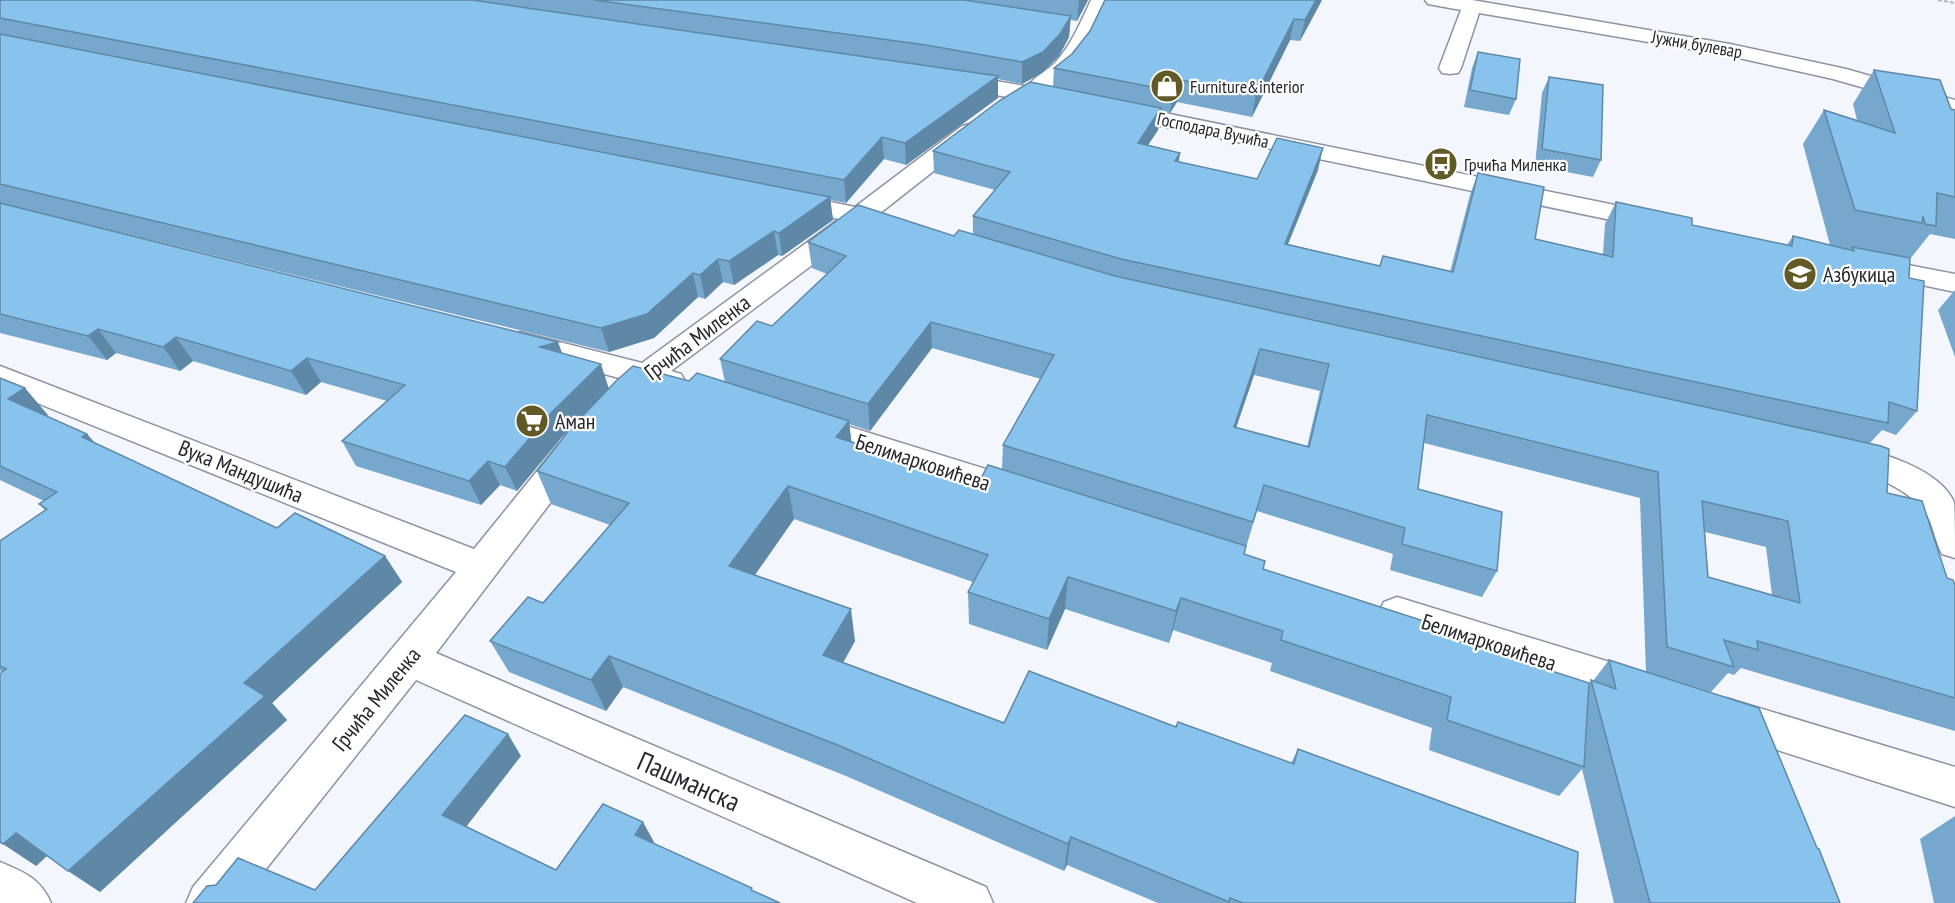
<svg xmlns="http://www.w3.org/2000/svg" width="1955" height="903" font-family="'PT Sans Narrow',sans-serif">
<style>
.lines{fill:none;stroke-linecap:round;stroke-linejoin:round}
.minor-casing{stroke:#8e92a3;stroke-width:3}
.major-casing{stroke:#8e92a3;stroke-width:3}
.path{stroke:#b2b4bb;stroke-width:2;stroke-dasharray:4 2;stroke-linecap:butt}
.minor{fill:#fff;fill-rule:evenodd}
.major{fill:#fff;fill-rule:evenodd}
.wall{fill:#75a8cc;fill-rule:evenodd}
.shaded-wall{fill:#5f88a6}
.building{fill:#88c3ed;stroke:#5f88a6;stroke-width:1.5;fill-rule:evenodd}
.labels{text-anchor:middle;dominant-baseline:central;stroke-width:4.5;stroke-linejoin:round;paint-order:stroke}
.far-street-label{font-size:18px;fill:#26272e;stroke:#fff}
.far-poi-label{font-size:18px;fill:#26272e;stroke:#fff;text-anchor:start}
.poi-label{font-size:22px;fill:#26272e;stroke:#fff;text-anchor:start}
.street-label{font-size:22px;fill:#26272e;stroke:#fff}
.near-street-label{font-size:27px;fill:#26272e;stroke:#fff}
</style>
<rect width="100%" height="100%" fill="#f4f6fd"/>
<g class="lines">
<g class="minor-casing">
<g id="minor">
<polygon points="1425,0 1472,0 1730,44 1846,69 1955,100 1955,114 1833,79 1730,56 1479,13 1461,68 1458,73 1450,74 1442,73 1439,68 1461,10 1428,4"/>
<path d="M 970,124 L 978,126 L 982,131 L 978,136 L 879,214 L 898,219 L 902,225 L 898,231 L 889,233 L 864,226 L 671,371 L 681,374 L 685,381 L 681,388 L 670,391 L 653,387 C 643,395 636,396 624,392 L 619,385 L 623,379 L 509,349 L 505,342 L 509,335 L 520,332 L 642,363 L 839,219 L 778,206 L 774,201 L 778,196 L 787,193 L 855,207 L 962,126 Z"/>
<polygon points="0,366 474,549 559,444 571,440 583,444 588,452 583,460 436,653 986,887 993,903 917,903 416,680 239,903 186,903 193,887 456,572 0,388"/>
<polygon points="808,414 1034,484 1039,493 1034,502 1022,506 797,433 792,425 797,417"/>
<path d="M 1846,444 C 1879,452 1939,468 1954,502 C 1955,513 1955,545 1955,558 L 1942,554 C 1936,543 1934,530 1929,519 C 1910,485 1868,475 1834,464 L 1829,456 L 1834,448 Z"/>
<polygon points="1397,597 1639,671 1653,677 1659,689 1653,701 1639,707 1384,624 1378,613 1384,602"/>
<polygon points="1726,698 1955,767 1955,807 1712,729 1706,716 1712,703"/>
<path d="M 0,862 C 24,872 41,879 51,903 L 0,903 Z"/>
</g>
</g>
<g class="major-casing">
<g id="major">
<path d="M 1091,0 L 1111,0 C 1096,33 1080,72 1046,90 L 1068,94 L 1071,99 L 1068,104 L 1060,106 L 954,88 L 946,86 L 943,81 L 946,76 L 954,74 L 1031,87 L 1029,85 C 1035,76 1047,71 1055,63 C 1071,45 1081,22 1091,0 Z"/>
<polygon points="1116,103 1654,213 1663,215 1667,221 1663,227 1654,229 1108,115 1105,110 1108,105"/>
<polygon points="1866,257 1955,274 1955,292 1856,271 1852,265 1856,259"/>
</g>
</g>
<polyline class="path" points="1938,0 1955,3"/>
<use href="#minor" class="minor"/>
<use href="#major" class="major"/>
</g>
<g class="wall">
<polygon points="0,0 1088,0 1077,21 1070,20 1069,37 1059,56 1042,73 1022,84 998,79 998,98 906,165 884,159 846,203 830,200 833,220 782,256 778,255 734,285 723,282 705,299 698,297 654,338 609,352 0,203"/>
<path d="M 1322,0 L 1300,41 L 1290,40 L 1252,117 L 1177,102 L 1170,113 L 1161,112 L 1158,130 L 1148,145 L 1179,162 L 1257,179 L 1318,170 L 1288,244 L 1380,266 L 1450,272 L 1470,195 L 1478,173 L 1535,239 L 1603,254 L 1605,224 L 1616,202 L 1692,225 L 1787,245 L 1793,236 L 1830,245 L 1803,144 L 1824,110 L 1857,120 L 1853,104 L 1874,70 L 1951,109 L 1955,110 L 1955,239 L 1930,234 L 1910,259 L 1909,278 L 1917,411 L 1896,435 L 1882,430 L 1870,443 L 1887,493 L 1947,578 L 1955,585 L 1955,731 L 1741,668 L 1734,675 L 1728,673 L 1711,692 L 1653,674 L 1817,848 L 1840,903 L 1614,903 L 1582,769 L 1559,796 L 1429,750 L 1432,728 L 1270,671 L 1272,663 L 1173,630 L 1169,643 L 1065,609 L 1047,650 L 969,624 L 968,592 L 973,582 L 794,519 L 755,575 L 855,641 L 843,663 L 1004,723 L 1176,727 L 1291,763 L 1298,749 L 1575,903 L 1158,903 L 1067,865 L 1064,871 L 846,776 L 623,687 L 606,711 L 509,672 L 490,641 L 543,603 L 610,525 L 551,504 L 537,471 L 594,404 L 562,437 L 517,491 L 500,485 L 481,505 L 356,466 L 342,441 L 387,401 L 321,382 L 306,395 L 193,361 L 180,371 L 116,353 L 107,360 L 0,333 L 0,203 L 562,353 L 609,388 L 689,381 L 725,382 L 720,359 L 772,326 L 827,274 L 812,268 L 808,242 L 954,236 L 973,234 L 973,216 L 995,190 L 934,173 L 933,151 L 1053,87 L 1054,68 ZM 932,348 L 1041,379 L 1003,445 L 1002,469 L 979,482 L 851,442 L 849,424 L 870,431 ZM 1254,375 L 1320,391 L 1307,447 L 1236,428 ZM 1424,443 L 1640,498 L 1646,672 L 1609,660 L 1593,681 L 1591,680 L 1589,684 L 1437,634 L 1263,569 L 1244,554 L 1257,511 L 1393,554 L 1390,570 L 1482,597 L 1497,571 L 1418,489 ZM 1705,532 L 1766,547 L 1772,595 L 1708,577 Z"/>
<polygon points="1478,52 1516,99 1509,115 1464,107 1472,68"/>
<polygon points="1549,77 1601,160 1593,177 1535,166 1542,93"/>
<polygon points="1955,290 1955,357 1938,310"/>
<polygon points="0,378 48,415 46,416 87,434 95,443 277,528 385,556 402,582 272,703 287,720 100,892 47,856 36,866 2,672 0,671 0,541 45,510 39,504 44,501 0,480"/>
<polygon points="1955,816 1955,903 1934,903 1920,839"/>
</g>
<g class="shaded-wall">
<polygon points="1079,0 1088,0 1077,21 1079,1"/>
<polygon points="1316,0 1322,0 1300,41 1305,20"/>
<polygon points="1071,16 1069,37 1059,56 1042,73 1022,84 1022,62"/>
<polygon points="1294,19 1290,40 1252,117 1256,94"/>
<polygon points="998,76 998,98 906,165 905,143"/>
<polygon points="1181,80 1177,102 1170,113 1173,91"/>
<polygon points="1161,108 1158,130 1135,165 1138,143"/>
<polygon points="882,137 884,159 846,203 844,180"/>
<polygon points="1323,148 1318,170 1279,266 1285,244"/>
<polygon points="1180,153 1177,175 1175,161"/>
<polygon points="830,197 833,220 782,256 779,233"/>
<polygon points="774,231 778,255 734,285 729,261"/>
<polygon points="718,259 723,282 705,299 700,275"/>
<polygon points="693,273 698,297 654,338 609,352 601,328"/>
<polygon points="931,322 932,348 870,431 868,404"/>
<polygon points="98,329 116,353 107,360 88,336"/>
<polygon points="176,337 193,361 180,371 163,347"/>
<polygon points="558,342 567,366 540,347"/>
<polygon points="1260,349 1254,375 1227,454 1234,427"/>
<polygon points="307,358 321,382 306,395 291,371"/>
<polygon points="601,364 609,389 562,437 517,491 505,467 552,412"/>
<polygon points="25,388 48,415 32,425 8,399"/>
<polygon points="849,421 853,454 836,437"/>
<polygon points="87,434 109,460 82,437"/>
<polygon points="488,461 500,485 481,505 469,481"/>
<polygon points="788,486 794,519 738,599 729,566"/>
<polygon points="385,556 402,582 272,703 287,720 100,892 68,871 244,683"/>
<polygon points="1068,577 1065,609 1047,650 1049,619"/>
<polygon points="1181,598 1173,630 1169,643 1176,611"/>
<polygon points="851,609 855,641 829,687 823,655"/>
<polygon points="609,656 623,687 606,711 591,680"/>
<polygon points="508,734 521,756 459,836 442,815"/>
<polygon points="643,822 654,842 646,855 635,835"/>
<polygon points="16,833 48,855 36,866 3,844"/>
<polygon points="1071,837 1067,865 1064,871 1068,844"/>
</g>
<g class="building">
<polygon points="0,0 472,0 998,76 905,143 882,137 844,180 0,18"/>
<polygon points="594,0 964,0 1071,16 1060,34 1043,52 1022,62 926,45"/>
<polygon points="1105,0 1316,0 1305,20 1294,19 1256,94 1181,80 1173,91 1054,68 1072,54 1090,31"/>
<polygon points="0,34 830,197 779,233 774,231 729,261 718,259 700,275 693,273 647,314 601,328 0,184"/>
<polygon points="1478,52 1520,59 1516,99 1470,90"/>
<polygon points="1874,70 1940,80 1951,109 1955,110 1955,197 1937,193 1936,226 1925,224 1923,216 1922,223 1855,210 1824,110 1895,133"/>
<polygon points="1549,77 1603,85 1601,160 1542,149"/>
<polygon points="1030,82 1161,108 1138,143 1180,153 1175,161 1257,179 1277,138 1323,148 1285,244 1380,266 1383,256 1453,272 1478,173 1544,187 1535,239 1613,257 1616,202 1692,218 1692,225 1792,246 1793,236 1854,251 1852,247 1910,258 1909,278 1924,281 1917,411 1889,402 1888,423 1121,259 973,216 1010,172 933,151 999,101"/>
<polygon points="0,203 558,342 540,347 601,364 552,412 505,467 488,461 469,481 342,441 405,385 307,358 291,371 176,337 163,347 98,329 88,336 0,314"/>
<path d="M 858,205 L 954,236 L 959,230 L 1115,276 L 1881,446 L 1889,449 L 1887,493 L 1922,501 L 1947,578 L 1953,580 L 1955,585 L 1955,698 L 1757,641 L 1758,650 L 1724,640 L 1734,667 L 1667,647 L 1658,472 L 1427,415 L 1418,489 L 1502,512 L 1497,571 L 1402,544 L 1405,528 L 1264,485 L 1253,522 L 1003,445 L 1054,355 L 931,322 L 868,404 L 720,359 L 757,321 L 772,326 L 846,256 L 808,242 ZM 1260,349 L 1329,364 L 1309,447 L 1234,427 ZM 1702,501 L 1788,521 L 1800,603 L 1708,577 Z"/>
<polygon points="633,366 689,381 697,373 849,421 836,437 979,482 988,465 1246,546 1244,554 1265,561 1263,569 1439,626 1437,634 1589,683 1584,767 1447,720 1451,697 1281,640 1283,631 1181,598 1176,611 1068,577 1049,619 968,592 988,555 788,486 729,566 851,609 823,655 1004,723 1029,671 1176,727 1178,722 1294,764 1298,749 1578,852 1575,903 1243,903 1230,898 1229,902 1071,837 1068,844 840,746 609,656 591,680 490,641 528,597 543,603 629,503 537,471 570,429 616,381"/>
<polygon points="0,378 25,388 8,399 87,434 82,437 277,528 295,513 385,556 244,683 265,696 68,871 16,833 3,844 0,842 0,674 6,669 0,666 0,541 47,509 39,504 57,492 0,466"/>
<polygon points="1609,660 1759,708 1817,848 1819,849 1840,903 1650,903 1591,680 1616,689"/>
<polygon points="465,715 508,734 442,815 556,870 603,804 643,822 635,835 752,888 751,890 780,903 193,903 207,886 216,885 238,858 315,890"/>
</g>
<defs>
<g id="shop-disc" transform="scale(1.725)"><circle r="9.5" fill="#615a26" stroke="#fff"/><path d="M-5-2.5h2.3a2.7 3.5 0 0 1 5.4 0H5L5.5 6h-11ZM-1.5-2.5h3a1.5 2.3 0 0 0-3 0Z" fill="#fff"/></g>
<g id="bus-disc" transform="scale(1.725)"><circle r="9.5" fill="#615a26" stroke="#fff"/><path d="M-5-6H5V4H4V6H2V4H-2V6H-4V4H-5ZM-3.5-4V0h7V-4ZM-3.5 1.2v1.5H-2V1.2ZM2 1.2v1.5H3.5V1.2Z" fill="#fff"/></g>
<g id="school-disc" transform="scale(1.725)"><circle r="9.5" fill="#615a26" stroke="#fff"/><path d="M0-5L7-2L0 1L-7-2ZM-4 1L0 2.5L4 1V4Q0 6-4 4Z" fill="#fff"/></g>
<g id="supermarket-disc" transform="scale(1.725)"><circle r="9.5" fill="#615a26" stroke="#fff"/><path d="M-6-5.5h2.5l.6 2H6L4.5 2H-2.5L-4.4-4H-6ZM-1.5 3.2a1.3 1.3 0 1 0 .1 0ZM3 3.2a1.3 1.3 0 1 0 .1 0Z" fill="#fff"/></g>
</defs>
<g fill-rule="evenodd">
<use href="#shop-disc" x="1167" y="86"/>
<use href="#bus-disc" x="1441" y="164"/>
<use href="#school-disc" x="1800" y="274"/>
<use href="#supermarket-disc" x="532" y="421"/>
</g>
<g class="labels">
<g class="far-street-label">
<text transform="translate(1697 44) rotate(10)">Јужни булевар</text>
<text transform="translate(1213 130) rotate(12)">Господара Вучића</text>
</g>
<g class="far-poi-label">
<text x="1190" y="86">Furniture&amp;interior</text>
<text x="1464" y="164">Грчића Миленка</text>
</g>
<g class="poi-label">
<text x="1823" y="274">Азбукица</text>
<text x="555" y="421">Аман</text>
</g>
<g class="street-label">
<text transform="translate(697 337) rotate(-37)">Грчића Миленка</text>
<text transform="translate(923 462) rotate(18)">Белимарковићева</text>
<text transform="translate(241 471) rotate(22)">Вука Мандушића</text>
<text transform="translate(1489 642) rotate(18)">Белимарковићева</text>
<text transform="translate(376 699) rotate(-51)">Грчића Миленка</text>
</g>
<g class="near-street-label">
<text transform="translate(689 781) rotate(24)">Пашманска</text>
</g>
</g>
</svg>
